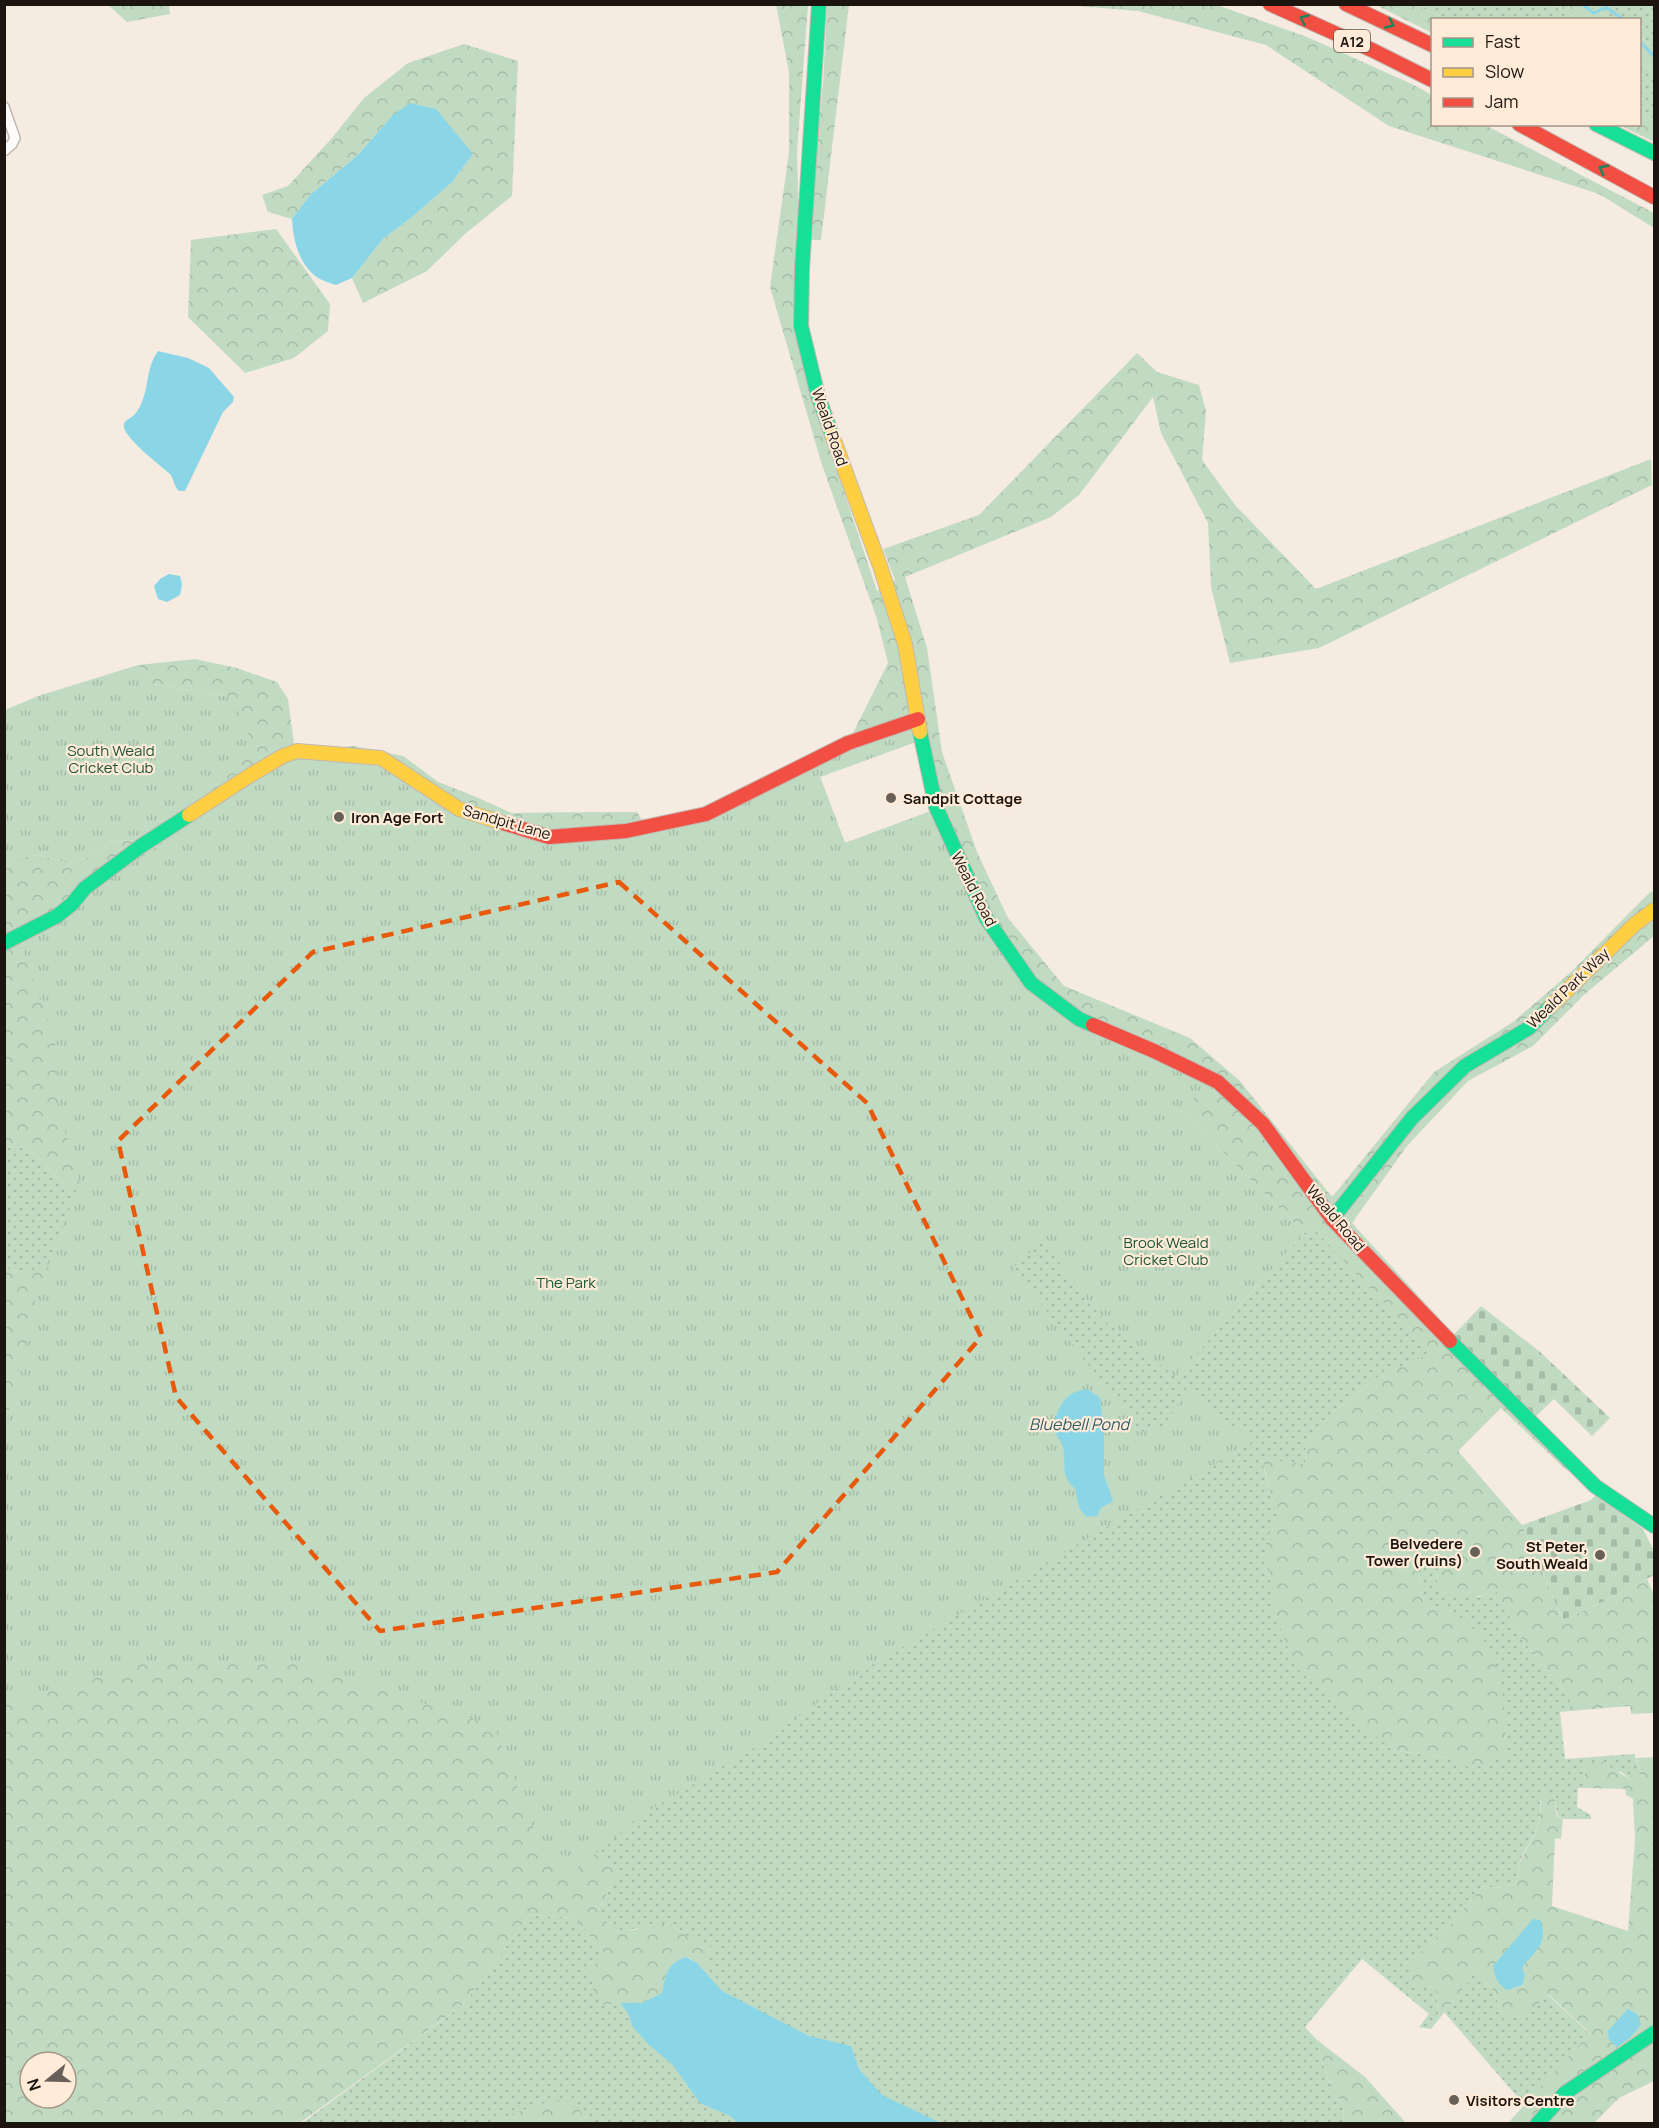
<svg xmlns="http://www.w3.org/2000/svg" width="1659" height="2128" font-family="Manrope,sans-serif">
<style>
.grass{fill:url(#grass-dots)}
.forest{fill:url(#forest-crowns);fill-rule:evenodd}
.cemetery{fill:url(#cemetery-stones)}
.park{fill:url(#park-tufts)}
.water{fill:#8ad6e7}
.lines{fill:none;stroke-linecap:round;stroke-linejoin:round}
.stream{stroke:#8ad6e7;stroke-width:3}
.street-casing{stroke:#c1b8b1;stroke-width:12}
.fast-casing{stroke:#c1b8b1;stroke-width:16}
.slow-casing{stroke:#c1b8b1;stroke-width:16}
.jam-casing{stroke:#c1b8b1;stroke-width:16}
.street{stroke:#fefcfa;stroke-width:9}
.fast{stroke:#16e098;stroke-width:14}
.slow{stroke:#ffcf43;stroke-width:14}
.jam{stroke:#f24e42;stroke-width:14}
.oneway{stroke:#19855a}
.marked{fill:none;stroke:#e8590c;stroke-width:4.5;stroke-dasharray:12 8;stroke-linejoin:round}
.poi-dot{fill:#686058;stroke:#ffebd8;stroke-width:2}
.labels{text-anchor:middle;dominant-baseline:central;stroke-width:4.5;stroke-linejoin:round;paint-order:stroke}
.shield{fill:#ffebd8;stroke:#60554b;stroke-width:1.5}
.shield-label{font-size:14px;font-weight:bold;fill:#1c150f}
.street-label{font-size:15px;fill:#1c150f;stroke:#ffebd8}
.park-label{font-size:15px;fill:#1a5534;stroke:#ffebd8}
.poi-label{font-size:15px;font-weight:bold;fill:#1c150f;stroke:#ffebd8;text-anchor:start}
.water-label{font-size:16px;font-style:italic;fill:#2d5d69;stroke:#ffebd8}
</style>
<defs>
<pattern id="grass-dots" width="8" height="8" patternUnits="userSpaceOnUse" patternTransform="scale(1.5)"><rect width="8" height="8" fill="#c1dbc2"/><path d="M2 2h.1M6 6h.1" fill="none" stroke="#a5bba6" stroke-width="1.8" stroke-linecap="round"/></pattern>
<pattern id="forest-crowns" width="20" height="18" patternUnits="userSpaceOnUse" patternTransform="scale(1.5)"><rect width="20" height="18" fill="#c1dbc2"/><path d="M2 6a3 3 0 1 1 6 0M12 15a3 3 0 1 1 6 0" fill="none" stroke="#a5bba6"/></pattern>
<pattern id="cemetery-stones" width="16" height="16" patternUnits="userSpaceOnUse" patternTransform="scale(1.5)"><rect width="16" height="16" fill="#c1dbc2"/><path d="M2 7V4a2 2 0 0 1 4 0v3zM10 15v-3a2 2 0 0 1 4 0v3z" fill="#a5bba6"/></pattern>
<pattern id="park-tufts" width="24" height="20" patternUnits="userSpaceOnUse" patternTransform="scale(1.5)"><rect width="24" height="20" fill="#c1dbc2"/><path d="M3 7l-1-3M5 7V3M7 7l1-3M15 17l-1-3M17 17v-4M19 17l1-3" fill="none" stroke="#a5bba6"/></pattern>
</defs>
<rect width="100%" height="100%" fill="#f6ebe1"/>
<g class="grass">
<polygon points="1416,5 1552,5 1580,19 1447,19"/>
<polygon points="1588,5 1654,5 1654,47 1640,37 1640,20 1611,19"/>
<polygon points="1640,63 1654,74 1654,119 1640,112"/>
<path d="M 353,746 L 403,756 L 438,782 L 476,797 L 511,813 L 637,812 L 646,827 L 820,777 L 845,844 L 1176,1377 L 1304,1233 L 1314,1229 L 1432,1353 L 1376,1378 L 1332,1414 L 1306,1443 L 1305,1464 L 1262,1460 L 1271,1497 L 1280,1514 L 1266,1541 L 1392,1750 L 1455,1759 L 1506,1739 L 1501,1687 L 1440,1610 L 1424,1601 C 1417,1578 1416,1573 1432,1554 L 1439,1564 L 1437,1581 L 1479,1597 L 1496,1590 L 1521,1638 L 1570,1698 L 1570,1711 L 1560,1712 L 1565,1759 L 1634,1754 L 1642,1776 L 1631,1780 L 1621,1772 L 1585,1764 L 1584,1788 L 1578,1788 L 1577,1807 L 1591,1815 L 1591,1819 L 1563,1819 L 1558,1817 L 1554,1795 L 1540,1801 C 1542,1825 1533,1837 1522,1856 C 1518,1864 1518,1875 1516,1884 L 1495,1888 L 1483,1886 L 1448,1927 L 1413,1960 L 1428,1985 L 1436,1990 L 1439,2019 L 1431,2029 L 1419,2027 L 1429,2014 L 1362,1959 L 1305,2027 L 1316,2039 L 1328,2080 L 1343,2105 L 1344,2123 L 302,2123 L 464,2004 L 529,1915 L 575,1918 L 607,1955 L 590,1969 L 602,2005 L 620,2003 L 697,1963 L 693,1940 L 669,1923 L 633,1929 L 620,1935 L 597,1913 L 617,1873 L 585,1854 L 27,1273 L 5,1268 L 4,1146 L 27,1148 L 45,1162 L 61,1183 Z"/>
<path d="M 1476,1971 L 1493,1990 L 1504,2018 C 1523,2017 1535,2008 1547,1994 L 1590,2034 L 1528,2102 L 1524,2099 L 1521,2101 L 1444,2012 Z"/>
</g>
<g class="forest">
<polygon points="108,5 169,5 170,14 127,22"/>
<path d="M 776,5 L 808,5 L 797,151 L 799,232 L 795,297 L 823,428 L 877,591 L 895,580 L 883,549 L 979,515 L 1137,353 L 1157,372 L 1199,385 L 1206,411 L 1202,460 L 1235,505 L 1316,589 L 1651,459 L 1652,485 L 1319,648 L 1230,663 L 1211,587 L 1208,523 L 1161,433 L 1153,397 L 1079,495 L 1051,517 L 905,577 L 927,648 L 942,752 L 977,852 L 1008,918 L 1064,986 L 1190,1038 L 1240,1081 L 1332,1197 L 1434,1072 L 1513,1022 L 1570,973 L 1648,894 L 1654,890 L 1654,936 L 1585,994 L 1533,1046 L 1468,1081 L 1407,1146 L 1352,1223 L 1454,1335 L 1449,1340 L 1577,1469 L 1566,1470 L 1501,1408 L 1458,1451 L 1522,1525 L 1563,1620 L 1613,1597 L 1647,1579 L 1654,1595 L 1654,1713 L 1631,1714 L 1630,1706 L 1570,1711 L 1570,1698 L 1521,1638 L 1496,1591 C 1475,1598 1465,1600 1444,1593 L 1437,1581 L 1439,1564 L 1432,1555 C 1416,1573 1417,1578 1424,1601 C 1441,1610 1465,1616 1477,1631 C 1503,1660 1508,1718 1505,1756 L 1483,1766 L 1462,1767 L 1455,1759 L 1392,1750 L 1296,1668 L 1274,1612 L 1266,1541 L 1279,1514 L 1271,1497 L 1262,1459 L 1305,1464 L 1306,1443 L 1332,1414 L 1376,1378 L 1431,1353 L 1314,1229 L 1304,1233 L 1181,1110 L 88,1196 L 61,1183 L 45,1162 L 27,1148 L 5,1146 L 5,869 L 20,857 L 38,855 L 68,863 L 89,857 L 114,840 L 136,841 L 231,697 L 153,684 L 138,665 L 195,659 L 237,668 L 277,682 L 288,699 L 294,744 L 301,747 L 329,748 L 353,746 L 403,756 L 438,782 L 476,797 L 511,813 L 637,812 L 646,827 L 706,814 L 848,743 L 888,663 L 877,619 L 822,465 L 770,287 L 789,152 L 789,72 ZM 921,740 L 936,809 L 845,843 L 820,777 Z"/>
<polygon points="827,5 849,5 821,240 812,240 814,171 823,84"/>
<polygon points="1065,5 1217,5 1307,37 1414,85 1432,95 1432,124 1485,125 1654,213 1654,228 1599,194 1389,126 1266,45 1138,11"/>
<polygon points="1376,5 1416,5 1447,19 1432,20 1432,33"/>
<polygon points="1552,5 1588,5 1611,19 1580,19"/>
<polygon points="1640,37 1654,47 1654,74 1640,63"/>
<polygon points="464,44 518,61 512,196 465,234 427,271 363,303 352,278 383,239 412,217 452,182 473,154 392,116 358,155 310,195 292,219 268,212 262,195 288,186 332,138 364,98 408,63"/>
<polygon points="1640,112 1654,119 1654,142 1619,125 1640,124"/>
<polygon points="276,229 330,304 328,331 294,358 245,373 188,317 191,240"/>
<path d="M 52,1258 L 507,1688 L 585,1854 L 601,1850 L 617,1873 L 597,1913 L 620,1934 L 652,1924 L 669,1923 L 693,1940 L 712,1947 L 704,1971 L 697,1963 L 686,1957 C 667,1964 666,1975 663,1993 C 640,2006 627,2002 602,2005 L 593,1990 L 590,1968 L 606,1955 L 575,1918 L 529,1915 L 464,2004 L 300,2123 L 5,2123 L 4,1268 L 28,1273 ZM 30,2062 L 66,2062 L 66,2098 L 30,2098 Z"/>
<path d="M 1654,1757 L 1654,2081 L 1619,2098 L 1594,2123 L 1508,2123 L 1590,2033 L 1548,1994 C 1535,2008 1523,2017 1504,2019 L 1493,1990 L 1476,1971 L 1439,2019 L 1436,1990 L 1428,1985 L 1416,1987 L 1408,1975 L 1411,1961 L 1448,1927 L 1483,1886 L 1495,1888 L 1516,1884 C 1518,1875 1518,1864 1523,1856 C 1528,1845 1535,1837 1538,1825 C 1542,1814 1539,1803 1543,1792 L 1554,1795 L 1557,1817 L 1563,1819 L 1561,1839 L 1555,1838 L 1552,1906 L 1628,1931 L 1635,1839 L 1633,1799 L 1626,1795 L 1625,1789 L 1584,1788 L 1585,1764 L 1602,1762 L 1631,1780 L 1642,1776 L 1636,1758 Z"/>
<polygon points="1316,2039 1365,2077 1406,2123 1344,2123 1343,2105 1328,2080"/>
<polygon points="563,2099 579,2109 587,2123 486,2123 547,2102"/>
</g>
<g class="cemetery">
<polygon points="1481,1306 1539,1351 1610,1418 1592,1436 1554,1399 1530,1422 1449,1340"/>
<polygon points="1596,1495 1643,1529 1654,1551 1654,1575 1613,1597 1563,1620 1522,1525 1591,1500"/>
</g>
<g class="park">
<polygon points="138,665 153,684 231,697 255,750 136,841 114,840 89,857 68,863 38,855 20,857 5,869 5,710 38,696"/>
<polygon points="918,719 921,740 820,777 845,843 937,809 955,859 1031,983 1079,1019 1214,1080 1181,1110 1304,1233 1176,1377 1102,1319 1043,1241 1013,1268 1141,1432 1165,1427 1186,1389 1207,1407 1254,1441 867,1668 752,1749 650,1810 570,1874 558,1864 538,1840 494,1726 364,1684 285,1662 140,1664 18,1701 5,1696 4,1478 8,1413 36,1298 79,1183 78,1161 65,1133 57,1101 55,1038 17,937 72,904 285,761 299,755 378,758 459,809 549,837 706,814"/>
</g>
<g class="water">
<path d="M 410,103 L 436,109 L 473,154 L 452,182 L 412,217 L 383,239 L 352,278 L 336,285 C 330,283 323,281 318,278 C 299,265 293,240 292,219 L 310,195 L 358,155 L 392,116 Z"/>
<path d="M 158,351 L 188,358 L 209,368 L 234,397 L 233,402 L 223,412 L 185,491 L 179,491 C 174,487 174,479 170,474 C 161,466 120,435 124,424 C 125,420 130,419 134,415 C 138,411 141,405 143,399 C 149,382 147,366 158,351 Z"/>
<polygon points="169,574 180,576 182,584 180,595 167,602 158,599 154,586 160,579"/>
<path d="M 1087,1389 L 1100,1398 L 1104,1434 L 1104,1475 L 1113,1501 L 1101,1508 L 1097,1516 L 1087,1517 C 1078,1509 1077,1502 1076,1490 C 1059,1474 1067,1467 1063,1447 C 1061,1441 1056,1436 1055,1430 C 1053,1417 1062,1399 1073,1393 C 1077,1391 1083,1390 1087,1389 Z"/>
<path d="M 1533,1919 L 1540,1920 C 1549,1944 1535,1950 1522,1968 L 1525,1976 L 1522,1985 L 1507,1990 C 1498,1985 1494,1976 1493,1966 Z"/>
<path d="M 686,1957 L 697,1963 L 722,1991 L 809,2036 L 851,2046 L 859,2069 L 882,2095 L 941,2123 L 738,2123 L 730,2116 L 700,2103 L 673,2065 L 648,2044 L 633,2027 L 628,2013 L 620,2003 L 642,2003 L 662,1993 C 666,1975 666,1964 686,1957 Z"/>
<polygon points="1628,2009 1637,2014 1641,2024 1631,2037 1617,2047 1609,2040 1608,2031"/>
</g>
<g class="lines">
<g class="stream">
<polyline points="1582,4 1594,13 1606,7 1624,20"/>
<polyline points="1640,42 1654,56"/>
</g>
<g class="street-casing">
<polyline id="street" points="4,107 15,138 12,144 4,151"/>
</g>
<g class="fast-casing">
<g id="fast">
<polyline points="819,4 802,269 801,326 818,396 832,435"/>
<polyline points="1596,124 1654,153"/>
<polyline points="920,732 936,807 986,918 1031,983 1079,1019 1093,1025"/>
<polyline points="4,943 57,916 72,904 85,888 141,846 189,815"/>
<polyline points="1332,1219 1412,1118 1465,1066 1529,1028 1551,1006"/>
<polyline points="1450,1341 1595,1486 1654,1526"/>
<polyline points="1537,2124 1565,2093 1654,2033"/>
</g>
</g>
<g class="slow-casing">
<g id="slow">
<polyline points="832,435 880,566 905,644 920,732"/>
<polyline points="189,815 249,776 283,756 297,751 381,758 459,809 503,823"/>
<polyline points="1551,1006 1635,924 1654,910"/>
</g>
</g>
<g class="jam-casing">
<g id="jam">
<polyline points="1270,4 1372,50 1432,80"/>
<polyline points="1346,4 1432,45"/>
<polyline points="1519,124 1654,197"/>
<polyline points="503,823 549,837 626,831 706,814 848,743 918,719"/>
<polyline points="1093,1025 1154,1051 1218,1082 1263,1124 1332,1219 1450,1341"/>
</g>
</g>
<use href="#street" class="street"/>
<use href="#fast" class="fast"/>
<use href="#slow" class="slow"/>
<use href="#jam" class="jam"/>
</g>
<defs><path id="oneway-chevron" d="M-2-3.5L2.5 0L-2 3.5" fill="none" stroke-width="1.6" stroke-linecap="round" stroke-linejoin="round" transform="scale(1.5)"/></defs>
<g class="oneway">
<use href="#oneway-chevron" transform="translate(1304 19) rotate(-156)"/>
<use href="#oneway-chevron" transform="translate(1390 24) rotate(25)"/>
<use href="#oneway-chevron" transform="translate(1603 169) rotate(-152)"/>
</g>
<path class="marked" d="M 619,882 L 867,1103 L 981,1337 L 777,1572 L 380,1631 L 176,1397 L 118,1141 L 313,952 Z"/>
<g class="poi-dot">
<circle cx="891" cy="798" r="6"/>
<circle cx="339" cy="817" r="6"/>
<circle cx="1475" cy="1552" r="6"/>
<circle cx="1600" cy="1555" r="6"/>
<circle cx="1454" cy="2100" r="6"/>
</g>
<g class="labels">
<rect class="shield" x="1334" y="30" width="36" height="22" rx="4.5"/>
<g class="shield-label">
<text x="1352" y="41">A12</text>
</g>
<g class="street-label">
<text transform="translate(830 427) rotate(71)">Weald Road</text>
<text transform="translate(507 822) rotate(16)">Sandpit Lane</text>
<text transform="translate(974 889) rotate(63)">Weald Road</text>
<text transform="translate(1568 988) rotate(-44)">Weald Park Way</text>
<text transform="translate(1336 1218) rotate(50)">Weald Road</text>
</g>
<g class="park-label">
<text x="111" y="750">South Weald<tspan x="111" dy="17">Cricket Club</tspan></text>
<text x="1166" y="1242">Brook Weald<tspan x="1166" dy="17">Cricket Club</tspan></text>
<text x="566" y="1282">The Park</text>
</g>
<g class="poi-label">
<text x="903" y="798">Sandpit Cottage</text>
<text x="351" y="817">Iron Age Fort</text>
<text x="1463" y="1543" text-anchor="end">Belvedere<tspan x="1463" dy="17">Tower (ruins)</tspan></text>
<text x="1588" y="1546" text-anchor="end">St Peter,<tspan x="1588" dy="17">South Weald</tspan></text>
<text x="1466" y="2100">Visitors Centre</text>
</g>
<g class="water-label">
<text x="1079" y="1424">Bluebell Pond</text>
</g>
</g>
<rect width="1659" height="2128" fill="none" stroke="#1c150f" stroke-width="12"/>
<rect x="1431" y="18" width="210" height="108" fill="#ffebd8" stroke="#a49588" stroke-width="1.5"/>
<rect x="1443" y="38" width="30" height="9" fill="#16e098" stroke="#a49588" stroke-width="1.5"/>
<text x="1485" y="48" font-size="18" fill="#1c150f">Fast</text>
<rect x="1443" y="68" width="30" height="9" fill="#ffcf43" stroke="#a49588" stroke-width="1.5"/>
<text x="1485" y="78" font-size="18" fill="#1c150f">Slow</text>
<rect x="1443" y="98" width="30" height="9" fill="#f24e42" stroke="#a49588" stroke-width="1.5"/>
<text x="1485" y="108" font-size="18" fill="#1c150f">Jam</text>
<g transform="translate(48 2080) rotate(251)"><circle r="28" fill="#ffebd8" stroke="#a49588" stroke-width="1.5"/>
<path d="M0-4.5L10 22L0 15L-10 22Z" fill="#686058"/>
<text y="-9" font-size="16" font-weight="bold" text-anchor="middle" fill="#1c150f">N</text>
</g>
</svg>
